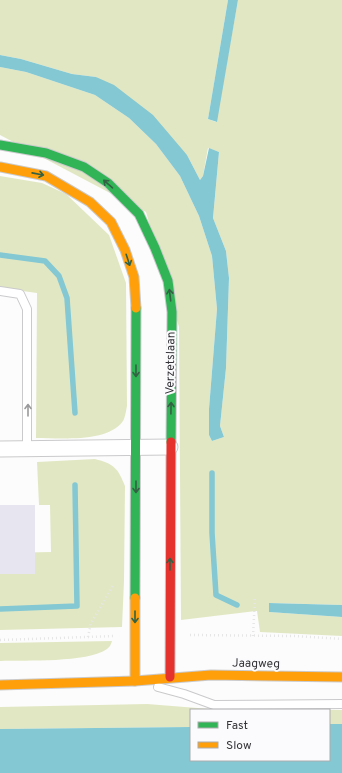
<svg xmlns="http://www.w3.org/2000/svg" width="342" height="773" font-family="Overpass,sans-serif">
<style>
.green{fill:#e2e7c3}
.water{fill:#83c8d3}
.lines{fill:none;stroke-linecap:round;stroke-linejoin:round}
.stream{stroke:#83c8d3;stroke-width:5.5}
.building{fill:#e7e6f0}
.lane-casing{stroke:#cacacc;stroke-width:10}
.street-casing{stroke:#cacacc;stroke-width:17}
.fast-casing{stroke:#cacacc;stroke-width:11}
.slow-casing{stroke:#cacacc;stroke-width:11}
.jam-casing{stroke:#cacacc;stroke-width:11}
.path{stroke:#e6e6e7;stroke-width:2.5;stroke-dasharray:1 3;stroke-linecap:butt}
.lane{stroke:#fff;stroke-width:8}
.street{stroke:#fff;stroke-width:15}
.fast{stroke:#30b455;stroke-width:9}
.slow{stroke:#ff9f0a;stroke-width:9}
.jam{stroke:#e5322d;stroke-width:9}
.oneway{stroke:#336143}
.oneway2{stroke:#9a9a9c}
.labels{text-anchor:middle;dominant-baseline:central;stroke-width:4;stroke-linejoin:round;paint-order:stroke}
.street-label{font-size:12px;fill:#353539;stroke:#fbfbfd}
</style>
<rect width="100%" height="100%" fill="#fcfcfc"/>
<g class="green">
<polygon points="0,0 228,0 208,119 216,122 238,0 342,0 342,605 270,603 269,612 342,617 342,636 260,632 257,611 181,620 179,327 146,212 0,135 0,67 26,72 95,95 129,118 156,144 180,176 199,216 212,256 217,309 209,409 209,435 212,441 224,437 220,426 226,368 229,278 226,251 213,218 219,152 208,148 203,176 200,180 187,155 96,77 72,74 21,59 0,55"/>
<path d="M 0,176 L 42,183 L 66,194 L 109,235 L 126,283 L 127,406 C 126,411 125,418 123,421 C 108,443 59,438 36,438 L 37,293 L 0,288 Z"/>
<path d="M 95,459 C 114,464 118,468 125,486 L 124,581 L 122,627 L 0,630 L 0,553 L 51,552 L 50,505 L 39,505 L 37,462 Z"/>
<path d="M 112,641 C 111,644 110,647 107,649 C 87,663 26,660 0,661 L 0,643 Z"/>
<polygon points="147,704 210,709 342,710 342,724 329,724 329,710 191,710 191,727 0,729 0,707"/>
</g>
<g class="water">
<polygon points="228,0 238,0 217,122 208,119"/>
<polygon points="0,55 21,59 72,74 96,77 114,85 153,115 187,155 200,180 203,176 209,148 219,152 213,218 226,251 229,278 226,368 220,426 224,437 212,441 209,435 209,409 217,309 212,256 199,216 180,176 156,144 129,118 95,95 26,72 0,67"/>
<polygon points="269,603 342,605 342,617 269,612"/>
<polygon points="329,724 342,724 342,773 0,773 0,729 191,727 191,760 329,760"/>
</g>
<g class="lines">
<g class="stream">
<polyline points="0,255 45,261 59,276 67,298 75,413"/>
<polyline points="212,473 212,533 216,595 237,605"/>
<polyline points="0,609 77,606 75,485"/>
</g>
</g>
<rect class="building" x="0" y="505" width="35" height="69"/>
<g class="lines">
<g class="lane-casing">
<g id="lane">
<polyline points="0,291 20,294 27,309 27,449"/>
<polyline points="158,687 184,694 214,705 342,704"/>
</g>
</g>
<g class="street-casing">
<polyline id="street" points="0,449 170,447"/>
</g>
<g class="fast-casing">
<g id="fast">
<polyline points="0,145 46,153 84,167 108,183 139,214 155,248 168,281 172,312 171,442"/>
<polyline points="135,598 136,308"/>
</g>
</g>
<g class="slow-casing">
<g id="slow">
<polyline points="0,167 46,176 90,202 111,222 125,250 134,277 136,308"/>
<polyline points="135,598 135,681 211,675 342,677"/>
<polyline points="0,685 135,681"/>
</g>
</g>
<g class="jam-casing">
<polyline id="jam" points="170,677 171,442"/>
</g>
<g class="path">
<polyline points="190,635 295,636 342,639"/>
<polyline points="253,636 255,598"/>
<polyline points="88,637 91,623 114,584"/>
<polyline points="0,640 115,636"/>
</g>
<use href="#lane" class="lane"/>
<use href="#street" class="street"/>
<use href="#fast" class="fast"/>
<use href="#slow" class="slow"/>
<use href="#jam" class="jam"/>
</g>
<defs><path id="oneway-shaft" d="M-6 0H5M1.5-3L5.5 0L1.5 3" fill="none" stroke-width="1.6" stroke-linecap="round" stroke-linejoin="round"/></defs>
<g class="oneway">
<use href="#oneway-shaft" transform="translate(38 174) rotate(11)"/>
<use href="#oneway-shaft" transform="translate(108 184) rotate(-139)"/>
<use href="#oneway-shaft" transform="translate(128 260) rotate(72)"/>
<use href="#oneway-shaft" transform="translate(170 295) rotate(-97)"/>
<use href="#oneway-shaft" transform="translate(136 371) rotate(90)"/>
<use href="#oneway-shaft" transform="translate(171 408) rotate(-89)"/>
<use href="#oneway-shaft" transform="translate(136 487) rotate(90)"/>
<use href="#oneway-shaft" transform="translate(170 564) rotate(-90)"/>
<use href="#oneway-shaft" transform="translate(135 617) rotate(90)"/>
</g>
<use class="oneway2" href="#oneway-shaft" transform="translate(28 410) rotate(-90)"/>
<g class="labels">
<g class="street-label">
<text transform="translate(171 363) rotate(-89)">Verzetslaan</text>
<text transform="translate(256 664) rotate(1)">Jaagweg</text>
</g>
</g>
<rect x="190" y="709" width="140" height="52" fill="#fbfbfd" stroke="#acacaf"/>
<rect x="198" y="722" width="20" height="6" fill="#30b455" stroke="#acacaf"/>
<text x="226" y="729" font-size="12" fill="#353539">Fast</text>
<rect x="198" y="742" width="20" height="6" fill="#ff9f0a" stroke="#acacaf"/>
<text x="226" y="749" font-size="12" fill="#353539">Slow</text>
</svg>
